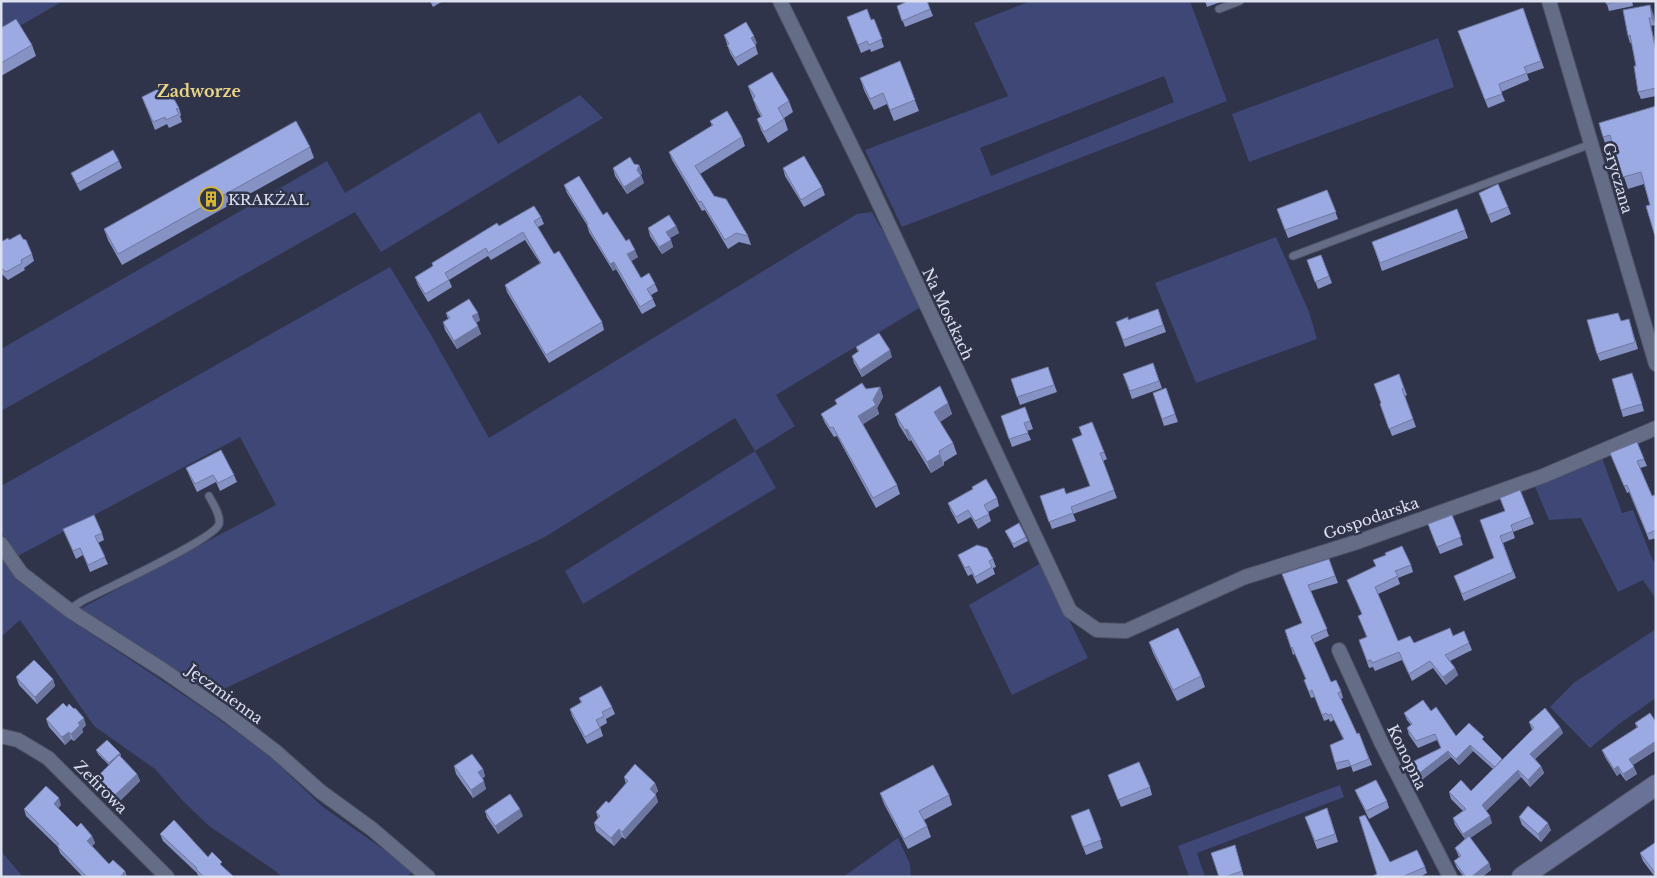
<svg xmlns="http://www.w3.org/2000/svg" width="1657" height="878" font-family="'Libre Baskerville',serif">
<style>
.green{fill:#3e4775;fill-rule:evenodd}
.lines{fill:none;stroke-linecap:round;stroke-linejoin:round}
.lane-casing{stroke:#4e5265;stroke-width:9}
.street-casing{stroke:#4e5265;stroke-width:16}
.secondary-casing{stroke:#4e5265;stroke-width:22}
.lane{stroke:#656c86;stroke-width:7}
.street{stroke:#656c86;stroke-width:14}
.secondary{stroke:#6a7397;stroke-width:20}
.wall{fill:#8692c4}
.shaded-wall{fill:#6d77a0}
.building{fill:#9caae4;stroke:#6d77a0}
.labels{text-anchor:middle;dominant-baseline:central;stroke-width:5;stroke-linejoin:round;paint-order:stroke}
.street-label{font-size:15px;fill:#dce0ef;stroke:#2f344b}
.poi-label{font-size:15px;fill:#dce0ef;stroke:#2f344b;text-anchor:start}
.neighbourhood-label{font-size:16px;font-weight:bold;fill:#ead486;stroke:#2f344b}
</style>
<rect width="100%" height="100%" fill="#2f344b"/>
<g class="green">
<polygon points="1,1 63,1 1,37"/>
<path d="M 1031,1 L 1190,1 L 1227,101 L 902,227 L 865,150 L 1008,96 L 974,23 ZM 1164,76 L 1174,102 L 991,176 L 980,148 Z"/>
<polygon points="1438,38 1454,87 1249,162 1232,114"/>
<polygon points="580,95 603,118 381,252 355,212 1,411 1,349 327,161 345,193 480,112 498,144"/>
<polygon points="872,212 924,305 776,395 795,426 755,451 776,488 583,604 565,571 755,451 735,418 545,537 209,696 76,611 276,505 240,437 16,557 6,544 1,529 1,486 390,267 430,333 489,438 857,214"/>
<polygon points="1276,237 1309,312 1317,339 1196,383 1155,283"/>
<polygon points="1601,455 1622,513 1633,510 1653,561 1656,560 1656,599 1643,580 1618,592 1581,518 1549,520 1534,484"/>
<polygon points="1,551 17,576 66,617 203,708 266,753 323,807 413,870 407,877 282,877 274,870 209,826 182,800 155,769 94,726 20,620 1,637"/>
<polygon points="1041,563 1088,658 1012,695 969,605"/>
<polygon points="1656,629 1656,698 1619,724 1590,748 1550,707 1575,682"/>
<polygon points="1340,785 1344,797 1197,853 1205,877 1189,877 1178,846"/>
<polygon points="898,838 910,864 911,877 843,877"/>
<polygon points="1,851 23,877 1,877"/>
</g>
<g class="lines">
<g class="lane-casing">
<g id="lane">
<polyline points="1219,9 1240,1"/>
<polyline points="1293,256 1591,144"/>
<path d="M 69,610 L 82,601 C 101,591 215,539 219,524 C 221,515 213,504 209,496"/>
</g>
</g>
<g class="street-casing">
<g id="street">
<polyline points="780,1 866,176 1070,611 1097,630 1126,631 1245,577 1360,541 1543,476 1656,428"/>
<polyline points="1549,1 1656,364"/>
<polyline points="1,544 21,573 69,610 163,670 225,713 275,751 321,792 372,829 428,877"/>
<polyline points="1339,650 1381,742 1450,877"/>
<polyline points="1,736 18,740 48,758 167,877"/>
</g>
</g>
<g class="secondary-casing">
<polyline id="secondary" points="1522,877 1656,785"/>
</g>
<use href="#lane" class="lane"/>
<use href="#street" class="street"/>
<use href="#secondary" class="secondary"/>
</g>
<g class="wall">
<polygon points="430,1 443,1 433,7"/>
<polygon points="927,1 933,16 905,27 897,6"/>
<polygon points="1205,1 1223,1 1207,7"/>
<polygon points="1606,1 1632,1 1633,6 1609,11"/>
<polygon points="1523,8 1544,68 1527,74 1529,80 1501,92 1505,101 1488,108 1458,31"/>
<polygon points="1653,13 1655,25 1651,26 1656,47 1656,96 1641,99 1638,92 1636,66 1632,43 1630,43 1628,36"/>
<polygon points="847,17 871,20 874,19 884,47 871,52 870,49 861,53"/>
<polygon points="1,28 32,45 36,56 1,76"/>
<polygon points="724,35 757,43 755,44 758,54 738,66 730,53"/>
<polygon points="900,61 919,111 894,121 887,104 874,110 864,90 860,78"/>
<polygon points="748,86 789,101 793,112 784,118 788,130 768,143 761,130 757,119 761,117 757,110"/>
<polygon points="142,97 179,108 181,115 180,116 182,122 169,128 167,124 155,130"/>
<polygon points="1656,106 1656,240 1646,206 1650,205 1644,184 1628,189 1614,147 1607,149 1603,137"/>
<polygon points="710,121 742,137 745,146 700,174 714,196 748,236 751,245 739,242 728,249 705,210 702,211 672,160 669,152 712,126"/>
<polygon points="310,147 314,158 122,265 108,240 104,229"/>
<polygon points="119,161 122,168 80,191 74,180 71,173"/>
<polygon points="634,164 639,165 642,173 641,175 644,183 627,194 615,176 613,168"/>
<polygon points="783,168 822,187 825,195 804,207 785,176"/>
<polygon points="564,185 603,215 638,257 631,261 641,278 655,284 658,291 651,295 656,306 642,314 616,269 613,271 589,232 587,225 567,193"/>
<polygon points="1327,190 1338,219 1288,238 1277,209"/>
<polygon points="1479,193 1508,207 1511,214 1491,223"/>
<polygon points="1457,209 1468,238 1382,271 1372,242"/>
<polygon points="541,217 544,224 538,227 554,254 602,322 604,330 549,363 507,292 505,285 540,263 525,240 491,260 488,256 449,280 452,287 428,302 418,285 415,277 433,266 432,263 499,226"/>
<polygon points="676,226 679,233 670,238 673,247 662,254 650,236 648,228"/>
<polygon points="9,240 32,254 34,261 24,268 25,270 8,280 1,273 1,242"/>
<polygon points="1321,255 1332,283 1318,289 1307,260"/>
<polygon points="1158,309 1166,332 1125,347 1116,322 1128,320"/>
<polygon points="446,313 480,320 476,323 481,334 457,349 445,330 443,322 448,319"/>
<polygon points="1621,321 1631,326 1638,349 1600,361 1597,354"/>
<polygon points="856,347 892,357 862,377 854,363 852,356 858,352"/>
<polygon points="1153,363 1162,388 1132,399 1123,374"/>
<polygon points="1048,367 1057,392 1020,405 1011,379"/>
<polygon points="1399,374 1407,395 1405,396 1416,427 1392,436 1380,404 1381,403"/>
<polygon points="1635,380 1644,411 1623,417 1621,410"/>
<polygon points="880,387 883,397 877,408 879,414 863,424 897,485 900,494 876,508 837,436 834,437 825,423 821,414 837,404 835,400 866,389"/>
<polygon points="1166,388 1178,422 1164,426 1153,393"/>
<polygon points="948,403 952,414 940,422 953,443 957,454 944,462 944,465 931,473 911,440 909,441 899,425 895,414"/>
<polygon points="1025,407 1033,429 1027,431 1031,440 1012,447 1001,416"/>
<polygon points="1092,422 1107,459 1103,461 1117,498 1073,514 1076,521 1052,529 1040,496 1066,494 1090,486"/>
<polygon points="1610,453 1644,459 1647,466 1640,468 1652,496 1656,499 1656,538 1649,540 1629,492 1627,493"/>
<polygon points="186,468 234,475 237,482 220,491 216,482 197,492 189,475"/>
<polygon points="972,487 997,498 999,506 988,512 991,521 978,529 971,517 958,524 951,511 948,503 973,489"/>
<polygon points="1520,490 1534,524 1513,532 1515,538 1503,543 1516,578 1464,601 1454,576 1494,558 1505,511"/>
<polygon points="1452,515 1463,545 1440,554 1428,524"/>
<polygon points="63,529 102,533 104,540 98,543 108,564 90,572 83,555 76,559"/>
<polygon points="1005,531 1026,537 1028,541 1014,548"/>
<polygon points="958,555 993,559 996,567 993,568 995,574 977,584 972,574 968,576 961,562"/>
<polygon points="1329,559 1338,583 1311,591 1329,636 1314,643 1331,682 1341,691 1343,698 1341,699 1357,734 1359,733 1372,765 1353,772 1351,766 1337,770 1335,763 1343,739 1334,720 1330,722 1329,719 1324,721 1315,697 1311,698 1304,680 1306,680 1295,654 1293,655 1291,648 1302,623 1282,574"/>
<polygon points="1411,565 1413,572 1398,578 1400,584 1378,594 1398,641 1414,643 1453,636 1464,631 1472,650 1450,661 1455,668 1458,675 1446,685 1433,668 1412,681 1402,660 1375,671 1373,667 1369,668 1359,640 1366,637 1362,614 1347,580"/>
<polygon points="1149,642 1201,676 1205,687 1177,701 1153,653"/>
<polygon points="16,677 53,679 55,686 37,704 19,685"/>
<polygon points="579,698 612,707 615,714 606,719 607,723 600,727 603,736 587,744 572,716 570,709 581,703"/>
<polygon points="67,707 86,725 82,729 83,732 74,741 71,739 65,745 49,727 46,719"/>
<polygon points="1431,711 1456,736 1486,743 1502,760 1532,730 1529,722 1560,727 1563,733 1535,759 1541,766 1544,773 1530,787 1521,777 1486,811 1492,823 1470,838 1489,863 1491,870 1482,877 1464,877 1457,868 1454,861 1459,857 1455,848 1465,839 1455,825 1453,818 1463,811 1451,799 1449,792 1471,791 1493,769 1473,751 1459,765 1451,757 1419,782 1411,771 1408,764 1441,748 1437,740 1418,748 1409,735 1407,728 1411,725 1407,720 1404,713"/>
<polygon points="1656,722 1656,750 1633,765 1637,774 1626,781 1620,773 1617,776 1605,757 1602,750 1637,728 1635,723"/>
<polygon points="96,750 120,753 121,756 120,757 137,774 140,781 118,803 99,784 97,777 109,765 98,754"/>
<polygon points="454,766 483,769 485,776 482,779 486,789 473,798 456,774"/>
<polygon points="624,777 655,783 658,791 655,794 658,802 625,839 622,837 614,846 596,831 594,823 598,818 596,812 609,803 626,784"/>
<polygon points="1111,782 1150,787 1152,795 1121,807"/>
<polygon points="1355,790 1387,801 1389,808 1369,819 1358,797"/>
<polygon points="880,793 949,795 952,805 924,820 927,826 931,837 908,849 884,804"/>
<polygon points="61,805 58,808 77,827 92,836 95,843 92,846 109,864 125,871 127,877 83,877 60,853 58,847 26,816 24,809"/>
<polygon points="1089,809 1103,848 1086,855 1071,816"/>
<polygon points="485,811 523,816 498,834 487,818"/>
<polygon points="1330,816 1338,842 1317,849 1305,817"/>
<polygon points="1519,817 1551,830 1541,842 1522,825"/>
<polygon points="160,834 208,857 224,868 234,877 199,877 197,873 163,841"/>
<polygon points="1656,842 1656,877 1655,877 1643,861 1640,853"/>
<polygon points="1237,852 1244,877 1219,877"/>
<polygon points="1390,862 1425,867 1427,873 1420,877 1371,877 1377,874"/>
</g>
<g class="shaded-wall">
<polygon points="1650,5 1653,13 1655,25 1652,18"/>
<polygon points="1649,18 1651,26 1656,47 1656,52"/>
<polygon points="754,36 757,43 753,45 751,38"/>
<polygon points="639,165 642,173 640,176 641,176 644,183 627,194 624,187 637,170"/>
<polygon points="676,226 679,233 668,239 666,232"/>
<polygon points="671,240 673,247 662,254 659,247"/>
<polygon points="635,250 638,257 630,262 627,254"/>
<polygon points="614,262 616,269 613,271 610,264"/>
<polygon points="478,313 480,320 475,324 472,316"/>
<polygon points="478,326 481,334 457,349 454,341"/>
<polygon points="890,350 892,357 862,377 860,370"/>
<polygon points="880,387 883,397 877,408 879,414 862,425 858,416 873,400"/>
<polygon points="948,403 952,414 938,423 934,412"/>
<polygon points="907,429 911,440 909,441 905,430"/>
<polygon points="940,454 944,465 931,473 927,462"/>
<polygon points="1455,668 1458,675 1446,685 1443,677"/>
<polygon points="53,679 55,686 37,704 35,697"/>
<polygon points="84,718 86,725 82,729 83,732 74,741 71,734 78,723"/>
<polygon points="1560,727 1563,733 1533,761 1530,754"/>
<polygon points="69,732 71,739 65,745 62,737"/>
<polygon points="1656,741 1656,750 1631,766 1629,759"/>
<polygon points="1470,745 1473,751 1459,765 1456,759"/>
<polygon points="1448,751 1451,757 1419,782 1417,775"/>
<polygon points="120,753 121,756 110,766 109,763"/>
<polygon points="1541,766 1544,773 1530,787 1528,780"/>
<polygon points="1618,766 1620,773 1617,776 1614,769"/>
<polygon points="1634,767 1637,774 1626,781 1623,774"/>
<polygon points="483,769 485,776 480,780 478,772"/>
<polygon points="1518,770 1521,777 1485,812 1482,805"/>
<polygon points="137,774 140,781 118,803 115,795"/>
<polygon points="484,781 486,789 473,798 471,790"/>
<polygon points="655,783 658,791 652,797 650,789"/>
<polygon points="656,795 658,802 625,839 622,832"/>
<polygon points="59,798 61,805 56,811 54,804"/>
<polygon points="520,809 523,816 498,834 495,826"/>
<polygon points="1490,816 1492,823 1466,841 1463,834"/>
<polygon points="1548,823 1551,830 1541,842 1538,834"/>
<polygon points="619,829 622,837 614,846 611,838"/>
<polygon points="92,836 95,843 90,848 87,841"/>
<polygon points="1489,863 1491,870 1482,877 1471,877"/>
<polygon points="125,871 127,877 121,877 121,876"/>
</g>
<g class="building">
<polygon points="906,1 927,1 930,9 902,21 897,6 906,2"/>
<polygon points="1606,1 1618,1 1606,4"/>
<polygon points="1650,5 1652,18 1649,18 1656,52 1656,88 1638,92 1634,66 1636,66 1630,35 1628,36 1623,10"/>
<polygon points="1523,8 1541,61 1524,67 1527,73 1499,84 1502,94 1485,100 1458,31"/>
<polygon points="867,9 871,20 874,19 882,39 869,45 867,41 858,45 847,17"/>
<polygon points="16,19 32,45 1,63 1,28"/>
<polygon points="746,22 754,36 751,38 756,46 735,58 727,45 729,44 724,35"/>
<polygon points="900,61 915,100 890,110 883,93 870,99 860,78"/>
<polygon points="772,72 789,101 778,108 784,119 764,132 757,119 762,116 753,99 755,96 748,86"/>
<polygon points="166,85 179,108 176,109 179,114 166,120 165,117 153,122 142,97"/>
<polygon points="1656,106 1656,236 1655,236 1646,206 1650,205 1641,172 1623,177 1610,135 1603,137 1599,123"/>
<polygon points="727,111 742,137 695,166 714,196 726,199 748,236 736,233 725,240 701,201 699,202 669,152 713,125 710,121"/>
<polygon points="296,121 310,147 118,254 104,229"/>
<polygon points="113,150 119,161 77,184 71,173"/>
<polygon points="804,156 822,187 801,200 783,168"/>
<polygon points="630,157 634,164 639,165 637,170 641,176 624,187 613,168"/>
<polygon points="579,176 603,215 607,212 626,241 629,239 635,250 627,254 641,278 649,273 655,284 647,289 653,299 640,307 614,262 610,264 587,225 588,224 564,185"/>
<polygon points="1498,184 1508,207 1488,215 1479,193"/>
<polygon points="1327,190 1336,212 1285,230 1277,209"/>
<polygon points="534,206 541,217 534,221 554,254 559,251 602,322 546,355 505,285 541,263 523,232 488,253 486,248 445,273 449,280 425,294 415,277 433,266 432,263 497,223 499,226"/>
<polygon points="1457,209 1465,230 1380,263 1372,242"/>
<polygon points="669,215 676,226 666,232 671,240 659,247 648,228"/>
<polygon points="20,234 23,239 26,240 32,254 21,260 22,263 6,272 1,268 1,242 8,238 9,240"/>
<polygon points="1321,255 1329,276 1315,282 1307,260"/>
<polygon points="469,299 478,313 472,316 478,326 454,341 443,322 450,318 446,313"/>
<polygon points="1158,309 1163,325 1123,340 1116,322 1128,317 1128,320"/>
<polygon points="1618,313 1621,321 1629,319 1635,342 1597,354 1587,320"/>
<polygon points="879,333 890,350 860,370 852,356 859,351 856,347"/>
<polygon points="1153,363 1159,381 1130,391 1123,374"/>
<polygon points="1048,367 1054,385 1017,397 1011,379"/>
<polygon points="1632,373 1642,404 1621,410 1612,379"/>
<polygon points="1399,374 1404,388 1402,389 1413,419 1389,429 1380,404 1381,403 1374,384"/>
<polygon points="862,383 866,389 880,387 873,400 876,405 858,416 897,485 873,498 833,427 830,428 821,414 837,404 835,400"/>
<polygon points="940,386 948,403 934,412 953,443 939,451 940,454 927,462 907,429 905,430 895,414"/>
<polygon points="1166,388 1175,414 1162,419 1153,393"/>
<polygon points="1025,407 1030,421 1024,423 1028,433 1009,439 1001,416"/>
<polygon points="1092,422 1104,452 1100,453 1114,490 1071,507 1073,513 1049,522 1040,496 1064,488 1066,494 1090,486 1072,439 1082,435 1079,427"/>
<polygon points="1637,442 1644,459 1637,461 1652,496 1654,495 1656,499 1656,530 1647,534 1627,485 1624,486 1610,453"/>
<polygon points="221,450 234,475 218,483 213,475 195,484 186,468"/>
<polygon points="986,479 997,498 984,505 989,514 975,521 968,510 956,517 948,503 973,489 972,487"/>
<polygon points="1520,490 1531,517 1511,525 1513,531 1500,536 1513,572 1462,594 1454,576 1494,558 1480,520 1505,511 1500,498"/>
<polygon points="94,515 102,533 95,536 105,557 88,565 80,548 73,551 63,529"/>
<polygon points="1452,515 1461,537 1437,547 1428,524"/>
<polygon points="1019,523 1026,537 1013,544 1005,531"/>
<polygon points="977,545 987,548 993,559 989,561 992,567 975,577 969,566 965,568 958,555"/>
<polygon points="1402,546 1411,565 1395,571 1398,576 1375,587 1398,641 1410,636 1414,643 1450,628 1453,636 1464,631 1469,643 1445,655 1455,668 1443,677 1430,661 1409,674 1399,652 1372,663 1371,660 1367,661 1359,640 1367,637 1358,616 1362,614 1347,580 1376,566 1373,560 1386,555 1385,553"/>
<polygon points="1329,559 1335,576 1308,585 1327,629 1311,636 1331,682 1336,680 1341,691 1338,693 1357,734 1359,733 1369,759 1351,766 1348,760 1335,763 1330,745 1344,739 1331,714 1328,715 1326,713 1322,715 1312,690 1309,692 1304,680 1306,679 1292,647 1291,648 1285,630 1302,623 1282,574"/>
<polygon points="1178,628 1201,676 1173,690 1149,642"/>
<polygon points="34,660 53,679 35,697 16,677"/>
<polygon points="601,686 612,707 602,712 604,716 596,720 600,728 585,737 570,709 582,702 579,698"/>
<polygon points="1423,700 1431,711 1436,707 1456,736 1469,723 1484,737 1482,739 1502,759 1495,767 1470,745 1456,759 1448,751 1417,775 1408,764 1441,748 1435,734 1416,741 1407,728 1412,724 1404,713"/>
<polygon points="63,703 67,707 69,704 74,709 75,708 84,718 78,723 80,725 71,734 69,732 62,737 46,719"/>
<polygon points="1545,708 1560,727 1530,754 1541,766 1528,780 1518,770 1482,805 1490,816 1463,834 1453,818 1466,809 1449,792 1461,780 1471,791 1534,728 1529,722"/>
<polygon points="1650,713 1656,722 1656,741 1629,759 1634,767 1623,774 1618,766 1614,769 1602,750 1638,727 1635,723"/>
<polygon points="107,740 120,753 109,763 96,750"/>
<polygon points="472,754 483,769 478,772 484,781 471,790 454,766"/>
<polygon points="119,755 137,774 115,795 97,777"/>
<polygon points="1139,762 1150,787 1118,800 1108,775"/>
<polygon points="635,764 655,783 650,789 656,795 622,832 619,829 611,838 594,823 600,816 596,812 606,801 609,803 628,781 624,777"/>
<polygon points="933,765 949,795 919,811 927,826 904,839 880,793"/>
<polygon points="1376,780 1387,801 1366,811 1355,790"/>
<polygon points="46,786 59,798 54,804 77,827 81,823 92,836 87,841 109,864 113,860 125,871 121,876 121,877 87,877 57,846 59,844 24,809"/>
<polygon points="510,794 520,809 495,826 485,811"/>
<polygon points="1528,806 1548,823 1538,834 1519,817"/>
<polygon points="1327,808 1335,834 1315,841 1305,817"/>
<polygon points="1089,809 1101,840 1083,847 1071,816"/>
<polygon points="1365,815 1390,862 1417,850 1425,867 1402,877 1371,877 1377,874 1359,817"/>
<polygon points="174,820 208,857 212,852 222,862 220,864 234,877 204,877 196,869 197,868 160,834"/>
<polygon points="1469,836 1489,863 1471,877 1466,877 1454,861 1461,856 1455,848"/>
<polygon points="1656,842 1656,874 1640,853"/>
<polygon points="1235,845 1242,871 1225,877 1219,877 1211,853"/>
</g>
<defs>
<g id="building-ring" transform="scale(1.25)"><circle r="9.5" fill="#2f344b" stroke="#d6b534" stroke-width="1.5"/><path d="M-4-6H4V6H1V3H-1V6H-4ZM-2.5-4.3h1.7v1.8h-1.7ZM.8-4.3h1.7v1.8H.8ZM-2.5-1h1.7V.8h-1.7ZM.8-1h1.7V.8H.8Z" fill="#d6b534"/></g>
</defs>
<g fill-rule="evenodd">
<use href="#building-ring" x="211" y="199"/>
</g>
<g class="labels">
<g class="street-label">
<text transform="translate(1618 178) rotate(74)">Gryczana</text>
<text transform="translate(948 314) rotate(65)">Na Mostkach</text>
<text transform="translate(1371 518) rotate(-19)">Gospodarska</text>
<text transform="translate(225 694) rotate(36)">Jęczmienna</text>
<text transform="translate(1407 757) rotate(64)">Konopna</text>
<text transform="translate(101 787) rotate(45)">Zefirowa</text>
</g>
<g class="poi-label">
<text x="228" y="199">KRAKŻAL</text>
</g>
<g class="neighbourhood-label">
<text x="199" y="91">Zadworze</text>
</g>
</g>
<rect width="1657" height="878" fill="none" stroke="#dce0ef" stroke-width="5"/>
</svg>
